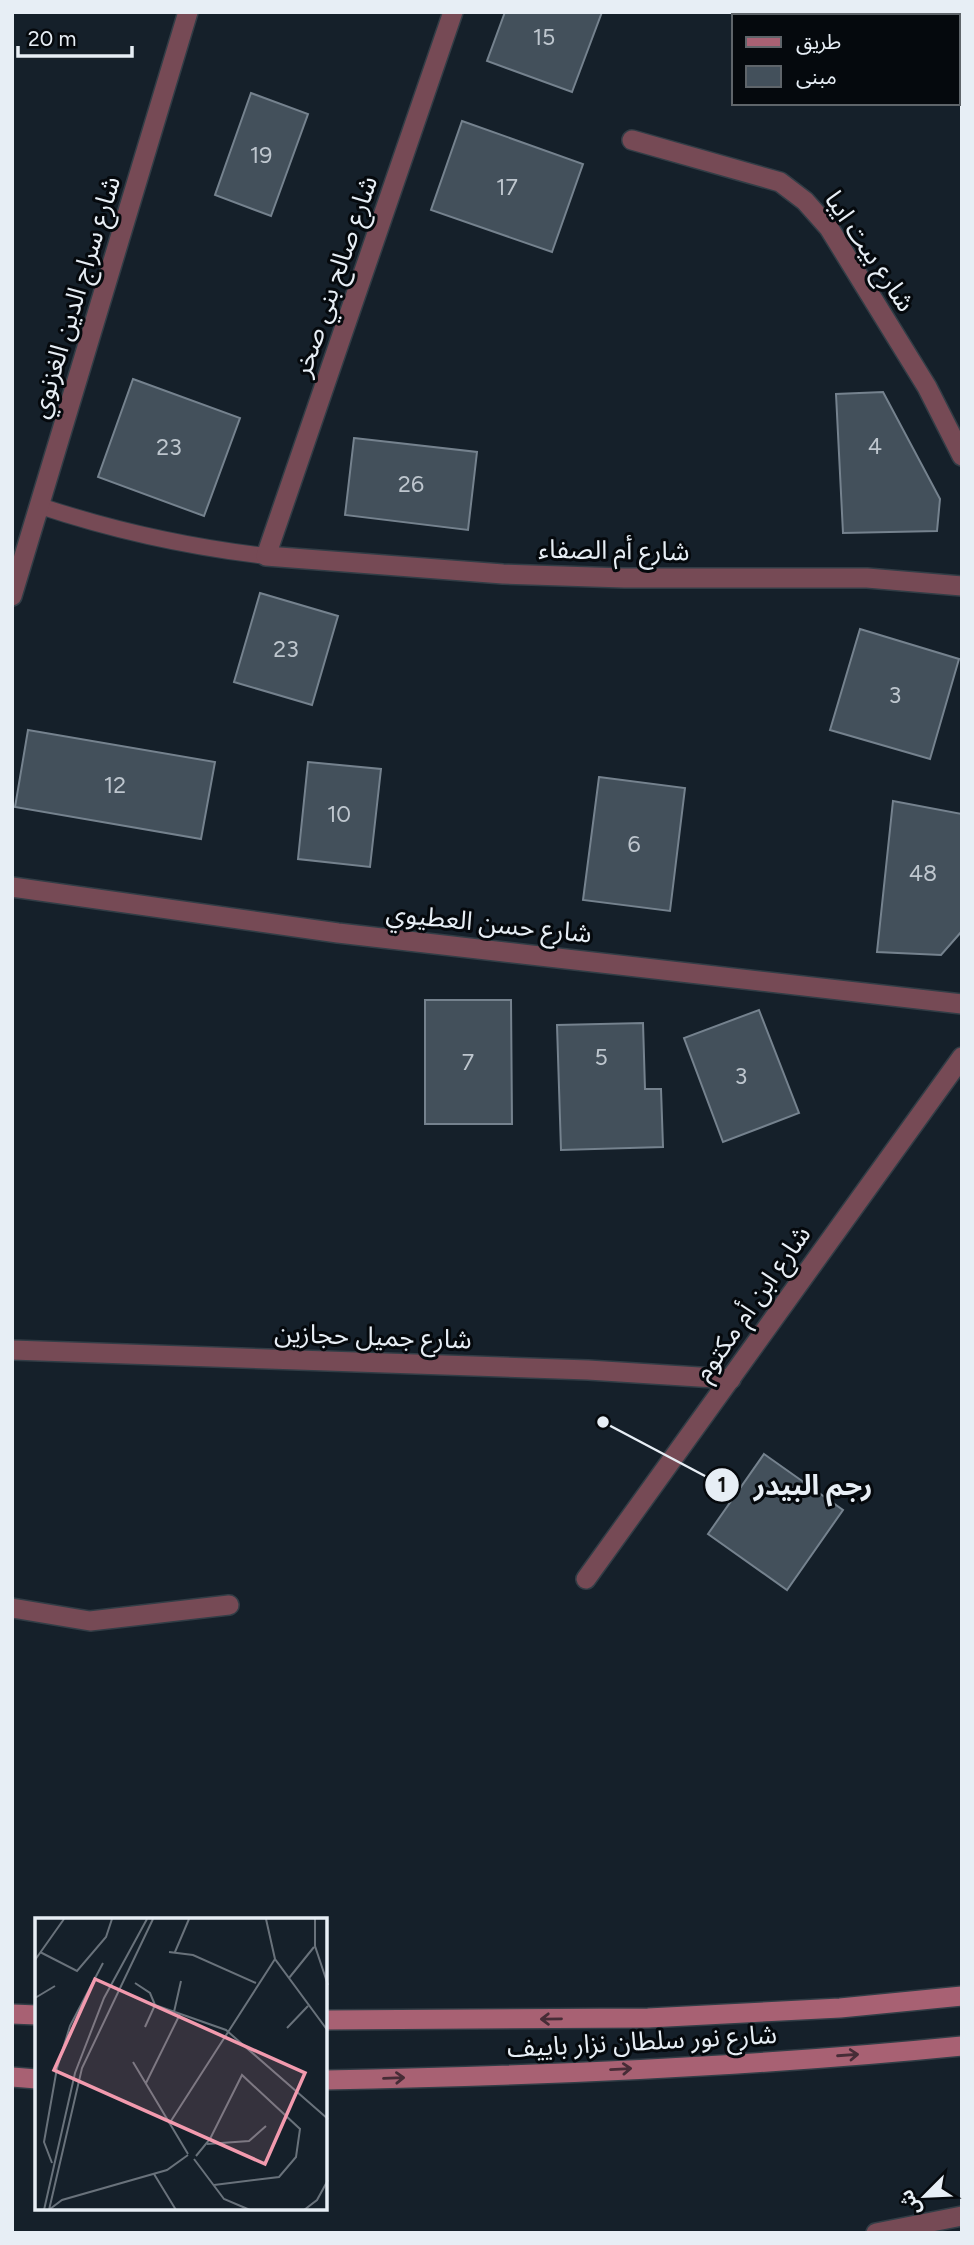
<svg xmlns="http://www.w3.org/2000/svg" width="974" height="2245" font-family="Figtree,'Noto Sans Arabic',sans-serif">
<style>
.building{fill:#43505b;stroke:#75828e;stroke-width:2}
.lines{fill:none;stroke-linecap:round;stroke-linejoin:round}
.service-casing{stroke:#323d46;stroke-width:18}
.minor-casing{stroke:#323d46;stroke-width:22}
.secondary-casing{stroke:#323d46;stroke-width:22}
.service{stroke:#764a55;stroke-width:16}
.minor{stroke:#764a55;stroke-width:19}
.secondary{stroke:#a86173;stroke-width:19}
.oneway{stroke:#462c36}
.labels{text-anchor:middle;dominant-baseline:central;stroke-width:6;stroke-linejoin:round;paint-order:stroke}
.number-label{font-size:23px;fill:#bec6ce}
.street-label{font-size:26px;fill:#e7eef5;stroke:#05090d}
.inset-road{fill:none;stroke:#69727b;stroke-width:2}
.view{fill:#f29aae;fill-opacity:0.15;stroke:#f29aae;stroke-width:3.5}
.inset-edge{fill:none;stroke:#e7eef5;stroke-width:3.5}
.leader{fill:none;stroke:#e7eef5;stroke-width:2.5}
.callout-dot{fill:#e7eef5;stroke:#05090d;stroke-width:2.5}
.mark-label{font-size:21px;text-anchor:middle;font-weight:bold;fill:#111}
.callout-label{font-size:28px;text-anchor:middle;font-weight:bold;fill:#e7eef5;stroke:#05090d;stroke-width:6;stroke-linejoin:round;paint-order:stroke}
</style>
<rect width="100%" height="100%" fill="#15202a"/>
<g class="building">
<polygon points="505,12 602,12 572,92 487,61"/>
<polygon points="251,93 308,114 271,216 215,195"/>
<polygon points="462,121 583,164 552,252 431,210"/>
<polygon points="133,379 240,418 204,516 98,477"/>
<polygon points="883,392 940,499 937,531 843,533 836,394"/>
<polygon points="354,438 477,452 468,530 345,515"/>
<polygon points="260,593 338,616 312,705 234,682"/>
<polygon points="860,629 959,659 930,759 830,730"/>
<polygon points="28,730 215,762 201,839 15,807"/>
<polygon points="308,762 381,769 370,867 298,859"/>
<polygon points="599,777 685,788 670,911 583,900"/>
<polygon points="893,801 962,814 962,931 941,955 877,952"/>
<polygon points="425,1000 511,1000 512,1124 425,1124"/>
<polygon points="759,1010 799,1113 723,1142 684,1038"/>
<polygon points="643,1023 645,1089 661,1089 663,1147 561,1150 557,1025"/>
<polygon points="764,1454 843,1510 787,1590 708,1534"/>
</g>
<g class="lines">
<g class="service-casing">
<path id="service" d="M 40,506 C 115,531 188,547 266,556"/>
</g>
<g class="minor-casing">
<g id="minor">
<polyline points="453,12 266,556 503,574 624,578 867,578 962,586"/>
<polyline points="632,140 780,182 805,201 829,228 927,387 962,456"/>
<polyline points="12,596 188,12"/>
<polyline points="12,887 338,933 962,1004"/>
<polyline points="12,1350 588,1370 731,1379"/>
<polyline points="586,1579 962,1057"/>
<polyline points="12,1608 90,1621 229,1605"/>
<polyline points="876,2233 962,2216"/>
</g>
</g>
<g class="secondary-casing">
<g id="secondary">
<polyline points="12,2014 37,2015"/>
<polyline points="326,2020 648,2018 840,2008 962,1996"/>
<polyline points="12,2077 37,2079"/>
<path d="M 326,2080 C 537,2076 751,2067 962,2046"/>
</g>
</g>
<use href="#service" class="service"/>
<use href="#minor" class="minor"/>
<use href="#secondary" class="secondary"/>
</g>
<defs><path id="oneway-shaft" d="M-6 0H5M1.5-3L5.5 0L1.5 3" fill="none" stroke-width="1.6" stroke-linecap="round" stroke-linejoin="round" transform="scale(1.75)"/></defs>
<g class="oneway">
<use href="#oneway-shaft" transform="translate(551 2019) rotate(179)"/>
<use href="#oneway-shaft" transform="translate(848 2055) rotate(-4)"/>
<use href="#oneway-shaft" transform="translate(621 2069) rotate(-3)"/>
<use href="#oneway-shaft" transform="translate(394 2078) rotate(-2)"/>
</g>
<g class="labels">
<g class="number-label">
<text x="544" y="37">15</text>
<text x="261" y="155">19</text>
<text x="507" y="187">17</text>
<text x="875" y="446">4</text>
<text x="169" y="447">23</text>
<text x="411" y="484">26</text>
<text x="286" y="649">23</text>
<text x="895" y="695">3</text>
<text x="115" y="785">12</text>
<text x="339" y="814">10</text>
<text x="634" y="844">6</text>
<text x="923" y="873">48</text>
<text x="601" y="1057">5</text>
<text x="468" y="1062">7</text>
<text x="741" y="1076">3</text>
</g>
<g class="street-label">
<text transform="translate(870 251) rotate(56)">شارع بيت ايبا</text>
<text transform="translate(335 276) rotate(-71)">شارع صالح بني صخر</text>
<text transform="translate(75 297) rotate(-73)">شارع سراج الدين الغزنوي</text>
<text transform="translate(614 550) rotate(1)">شارع أم الصفاء</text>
<text transform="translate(489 923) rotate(6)">شارع حسن العطيوي</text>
<text transform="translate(752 1303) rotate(-55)">شارع ابن أم مكتوم</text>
<text transform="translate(373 1336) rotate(2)">شارع جميل حجازين</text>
<text transform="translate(642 2041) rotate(-3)">شارع نور سلطان نزار باييف</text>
</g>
</g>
<g transform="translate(35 1918)">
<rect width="292" height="292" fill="#15202a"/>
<path class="inset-road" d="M 231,1 L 240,41 L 293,113M 280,1 L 280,28 L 293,67M 5,34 L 42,53 L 71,19 L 77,1M 134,34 L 158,37 L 221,65M 140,34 L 154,1M 0,42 L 29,1M 254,60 L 279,29M 100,65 L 115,75 L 120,87M 0,80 L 20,68M 139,94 L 146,63M 110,109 L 120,87 L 191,112 L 293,201M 252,110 L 273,88M 98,144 L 153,236M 111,165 L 145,96M 134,206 L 240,41M 172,226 L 214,223 L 231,208M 161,238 L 175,221 L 207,157 L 265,211 L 261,239 L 244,259 L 179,267M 159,241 L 189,281 L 215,292M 17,245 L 9,224 L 22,150 L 35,108 L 68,45M 119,256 L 141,292M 15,291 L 27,282 L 132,252 L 153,237M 9,292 L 40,155 L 69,80 L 112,1M 14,292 L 47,150 L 118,1M 269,292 L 282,282 L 293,262"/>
<path class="view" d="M 60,61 L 270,155 L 230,246 L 19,152 Z"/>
<rect width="292" height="292" class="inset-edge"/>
</g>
<path class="leader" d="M603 1422L722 1485"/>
<g class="callout-dot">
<circle cx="603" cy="1422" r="7"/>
<circle cx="722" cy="1485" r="18"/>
</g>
<g class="mark-label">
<text x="722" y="1492">1</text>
</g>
<g class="callout-label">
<text x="813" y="1495">رجم البيدر</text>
</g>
<rect width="974" height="2245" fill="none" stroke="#e7eef5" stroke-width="28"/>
<rect x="732" y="14" width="228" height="91" fill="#05090d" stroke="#5f656a" stroke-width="2"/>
<rect x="746" y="37" width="35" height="10" fill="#a86173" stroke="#5f656a" stroke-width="2"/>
<text x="796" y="49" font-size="21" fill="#e7eef5">طريق</text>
<rect x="746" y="66" width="35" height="21" fill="#43505b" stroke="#5f656a" stroke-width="2"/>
<text x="796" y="84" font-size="21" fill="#e7eef5">مبنى</text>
<g transform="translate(925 2196) rotate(246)" stroke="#05090d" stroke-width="5" paint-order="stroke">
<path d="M0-5L12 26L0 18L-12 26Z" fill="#e7eef5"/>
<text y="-10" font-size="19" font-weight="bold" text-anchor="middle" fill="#e7eef5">ش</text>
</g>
<path d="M18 46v10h114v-10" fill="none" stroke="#e7eef5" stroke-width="3.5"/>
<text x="28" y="46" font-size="21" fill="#e7eef5" stroke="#05090d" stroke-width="5" paint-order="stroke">20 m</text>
</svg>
